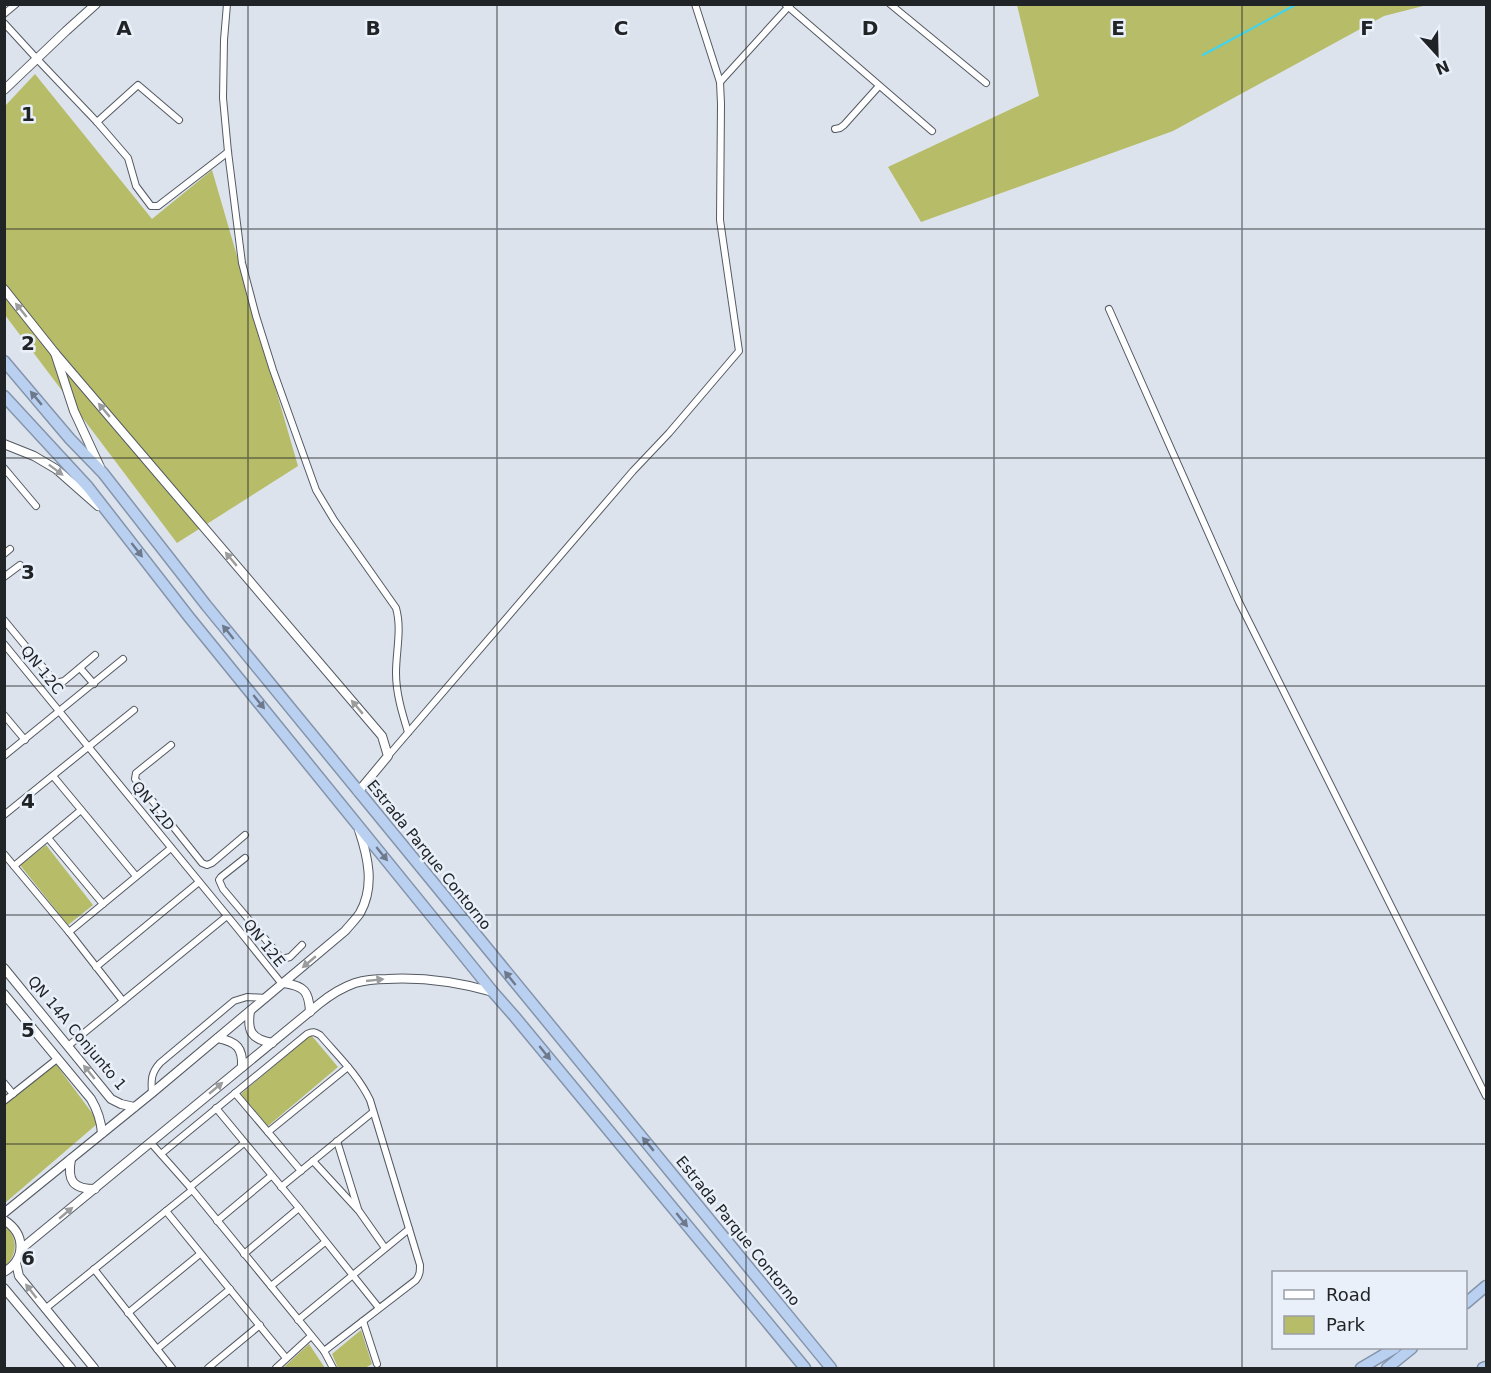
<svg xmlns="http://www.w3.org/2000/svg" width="1491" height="1373" font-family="'DejaVu Sans',sans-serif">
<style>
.green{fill:#b6bc67}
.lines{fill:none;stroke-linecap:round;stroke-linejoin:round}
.stream{stroke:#3ed5f3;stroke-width:2}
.street-casing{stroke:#545962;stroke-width:8}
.secondary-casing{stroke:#545962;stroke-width:10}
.highway-casing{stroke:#8494aa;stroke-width:13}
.street{stroke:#fff;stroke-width:6}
.secondary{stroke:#fff;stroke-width:8}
.highway{stroke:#bad0f0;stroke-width:10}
.oneway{fill:#9b9c9e}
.oneway2{fill:#6e7a8c}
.grid{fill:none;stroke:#212427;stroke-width:1.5;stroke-opacity:0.55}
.labels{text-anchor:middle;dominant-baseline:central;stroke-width:5;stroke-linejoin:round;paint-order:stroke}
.street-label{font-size:15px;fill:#212427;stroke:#eaf0fa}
.grid-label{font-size:20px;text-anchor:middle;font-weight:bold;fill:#212427;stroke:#eaf0fa;stroke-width:5;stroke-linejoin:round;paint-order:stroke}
</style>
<rect width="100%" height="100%" fill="#dce3ed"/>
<g class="green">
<polygon points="1017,5 1017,4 1427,5 1384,16 1173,131 921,222 888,167 1039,96"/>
<polygon points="35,74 152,219 212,170 298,466 177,543 5,315 5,106"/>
<polygon points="46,845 93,905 68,925 20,865"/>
<polygon points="311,1035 338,1067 268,1126 241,1094"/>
<polygon points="55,1063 95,1117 97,1124 5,1203 5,1104"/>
<path d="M 5,1226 C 18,1238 18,1254 5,1266 Z"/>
<polygon points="361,1330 372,1364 365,1368 338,1368 332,1354"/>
<polygon points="309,1344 325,1368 283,1368"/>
</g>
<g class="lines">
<polyline class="stream" points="1203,55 1297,4"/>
<g class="street-casing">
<g id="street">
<path d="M 227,4 L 224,40 L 223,98 L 228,152 L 242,263 L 256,316 L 273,370 L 316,490 L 334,520 L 396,608 C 402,629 396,651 396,673 C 396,693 402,713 408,732"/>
<polyline points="785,4 932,131"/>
<polyline points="890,4 986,83"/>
<polyline points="4,14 16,4"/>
<polyline points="4,23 37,59 97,122 128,158 136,186 151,206 158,206 228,152"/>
<polyline points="720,82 790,5"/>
<polyline points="97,122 138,85 179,120"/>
<polyline points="835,129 840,128 844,125 879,86"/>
<polyline points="1109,309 1239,602 1486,1096"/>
<polyline points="4,468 36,506"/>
<polyline points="4,554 10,549"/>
<polyline points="4,577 20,565"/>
<polyline points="4,620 56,683 64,681 95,655"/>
<polyline points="4,644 238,929 282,984"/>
<polyline points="80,668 94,684"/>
<polyline points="4,715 25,740"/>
<polyline points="171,745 136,773 135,779 202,863 207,865 212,863 245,835"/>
<polyline points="4,756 123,659"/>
<polyline points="388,756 633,471 669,433 739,351 720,220 721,104 720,82 695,4"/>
<polyline points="53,776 136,876"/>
<polyline points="4,815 134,710"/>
<polyline points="48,838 103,904"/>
<polyline points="4,854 69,932 123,1001"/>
<polyline points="245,858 221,877 219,880 223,889 282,959 290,957 302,945"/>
<polyline points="14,866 81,810"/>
<polyline points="69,932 171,848"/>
<polyline points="96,967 199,882"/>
<polyline points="68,1046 227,916"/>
<polyline points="4,1083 13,1094"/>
<path d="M 152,1093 C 151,1080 151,1073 160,1063 L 234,1001 L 247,997 L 266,998"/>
<polyline points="235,1093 301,1171"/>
<polyline points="4,1101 57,1059"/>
<polyline points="216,1108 299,1208 379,1308"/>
<polyline points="268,1132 348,1067"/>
<polyline points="337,1141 358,1209"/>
<polyline points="151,1143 190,1187 324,1351 333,1368"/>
<path d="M 161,1154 L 307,1034 C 313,1031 315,1032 320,1035 C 338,1056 358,1075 370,1100 L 420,1265 C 420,1271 420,1275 416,1280 L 324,1351"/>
<polyline points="313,1161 359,1211 385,1248"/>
<polyline points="190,1187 244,1143"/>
<polyline points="281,1187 373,1112"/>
<polyline points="166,1211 286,1358"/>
<polyline points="217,1221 271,1176"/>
<polyline points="244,1254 299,1208"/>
<polyline points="94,1269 172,1368"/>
<polyline points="271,1286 325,1242"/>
<polyline points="45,1309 192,1190"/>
<polyline points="128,1313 200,1254"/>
<polyline points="298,1320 409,1229"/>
<polyline points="363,1321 377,1364"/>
<polyline points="157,1349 230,1289"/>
<polyline points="208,1368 260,1325"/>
<polyline points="276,1368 311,1336"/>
</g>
</g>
<g class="secondary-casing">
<g id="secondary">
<polyline points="4,90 66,31 96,4"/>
<polyline points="4,289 55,353 74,411 100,467"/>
<polyline points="55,353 382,736 388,756 358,792"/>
<polyline points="4,444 34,456 56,469 98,506"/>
<polyline points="4,968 111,1099 121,1104 134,1107"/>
<path d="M 284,983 C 304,986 309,991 310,1012"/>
<path d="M 4,994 L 91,1099 C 98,1111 101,1120 102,1133"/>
<path d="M 250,1011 C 247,1031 251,1039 272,1043"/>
<path d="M 218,1038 C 237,1042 243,1048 242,1067"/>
<path d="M 71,1159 C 67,1181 73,1189 95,1189"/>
<path d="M 4,1213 L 152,1093 L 345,931 C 350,925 356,919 360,913 C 375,886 368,857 359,830"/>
<path d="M 4,1220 C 26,1234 26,1259 4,1272"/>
<path d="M 21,1249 L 319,1004 C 330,995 341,988 355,983 C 365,980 377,979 387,979 C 424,977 458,982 493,992"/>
<polyline points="16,1263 19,1276 94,1368"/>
<polyline points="4,1288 71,1368"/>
</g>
</g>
<g class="highway-casing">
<g id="highway">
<polyline points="4,361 70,439 103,473 206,605 831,1368"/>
<polyline points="4,396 88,487 189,617 493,992 515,1017 805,1368"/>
<polyline points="1466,1303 1486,1286"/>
<polyline points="1361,1368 1395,1348"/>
<polyline points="1387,1368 1412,1348"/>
<polyline points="1483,1368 1486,1367"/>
</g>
</g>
<use href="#street" class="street"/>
<use href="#secondary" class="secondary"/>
<use href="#highway" class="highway"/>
</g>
<defs><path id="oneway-solid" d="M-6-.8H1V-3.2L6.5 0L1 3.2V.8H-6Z" transform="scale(1.5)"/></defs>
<g class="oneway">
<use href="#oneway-solid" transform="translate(21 310) rotate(-129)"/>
<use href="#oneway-solid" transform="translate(104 410) rotate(-130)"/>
<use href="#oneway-solid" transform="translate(56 470) rotate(37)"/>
<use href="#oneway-solid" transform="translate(231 559) rotate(-130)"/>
<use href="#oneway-solid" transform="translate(357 707) rotate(-130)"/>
<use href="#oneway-solid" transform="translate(309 962) rotate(140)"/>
<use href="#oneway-solid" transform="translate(375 980) rotate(-6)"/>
<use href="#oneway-solid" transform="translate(89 1072) rotate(-129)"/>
<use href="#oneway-solid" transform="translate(216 1088) rotate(-40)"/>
<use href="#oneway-solid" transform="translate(66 1213) rotate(-40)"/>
<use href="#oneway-solid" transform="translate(31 1291) rotate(-128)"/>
</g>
<g class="oneway2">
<use href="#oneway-solid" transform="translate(36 398) rotate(-130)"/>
<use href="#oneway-solid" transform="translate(137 550) rotate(52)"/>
<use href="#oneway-solid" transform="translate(228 632) rotate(-129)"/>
<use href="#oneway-solid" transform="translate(259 702) rotate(51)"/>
<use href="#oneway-solid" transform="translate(382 854) rotate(51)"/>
<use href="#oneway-solid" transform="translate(510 978) rotate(-129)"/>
<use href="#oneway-solid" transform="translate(545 1053) rotate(51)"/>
<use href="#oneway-solid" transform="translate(648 1144) rotate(-130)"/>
<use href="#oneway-solid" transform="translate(682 1220) rotate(51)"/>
</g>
<path class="grid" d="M 248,4 L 248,1368M 497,4 L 497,1368M 746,4 L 746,1368M 994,4 L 994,1368M 1242,4 L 1242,1368M 4,229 L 1486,229M 4,458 L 1486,458M 4,686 L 1486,686M 4,915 L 1486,915M 4,1144 L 1486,1144"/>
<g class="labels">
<g class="street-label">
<text transform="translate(42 670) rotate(51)">QN 12C</text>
<text transform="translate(153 806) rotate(51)">QN 12D</text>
<text transform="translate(429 855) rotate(51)">Estrada Parque Contorno</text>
<text transform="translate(264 943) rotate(51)">QN 12E</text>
<text transform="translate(77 1033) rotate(50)">QN 14A Conjunto 1</text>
<text transform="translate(738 1231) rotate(51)">Estrada Parque Contorno</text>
</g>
</g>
<g class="grid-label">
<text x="124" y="35">A</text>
<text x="373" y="35">B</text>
<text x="621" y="35">C</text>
<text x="870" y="35">D</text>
<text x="1118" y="35">E</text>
<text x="1367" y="35">F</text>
<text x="28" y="121">1</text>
<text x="28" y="350">2</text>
<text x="28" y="579">3</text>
<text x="28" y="808">4</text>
<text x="28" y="1037">5</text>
<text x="28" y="1265">6</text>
</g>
<rect width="1491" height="1373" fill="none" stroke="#212427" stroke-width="12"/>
<rect x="1272" y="1271" width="195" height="78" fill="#eaf0fa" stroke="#9a9ea6" stroke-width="1.5"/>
<rect x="1284" y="1290" width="30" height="9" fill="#ffffff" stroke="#9a9ea6" stroke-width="1.5"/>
<text x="1326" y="1301" font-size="18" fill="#212427">Road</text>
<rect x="1284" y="1316" width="30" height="18" fill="#b6bc67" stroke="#9a9ea6" stroke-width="1.5"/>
<text x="1326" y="1331" font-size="18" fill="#212427">Park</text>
<g transform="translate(1437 54) rotate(158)" stroke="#eaf0fa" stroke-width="4.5" paint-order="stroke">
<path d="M0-4.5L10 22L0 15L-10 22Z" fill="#212427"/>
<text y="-9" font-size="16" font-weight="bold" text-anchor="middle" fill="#212427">N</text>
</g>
</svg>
